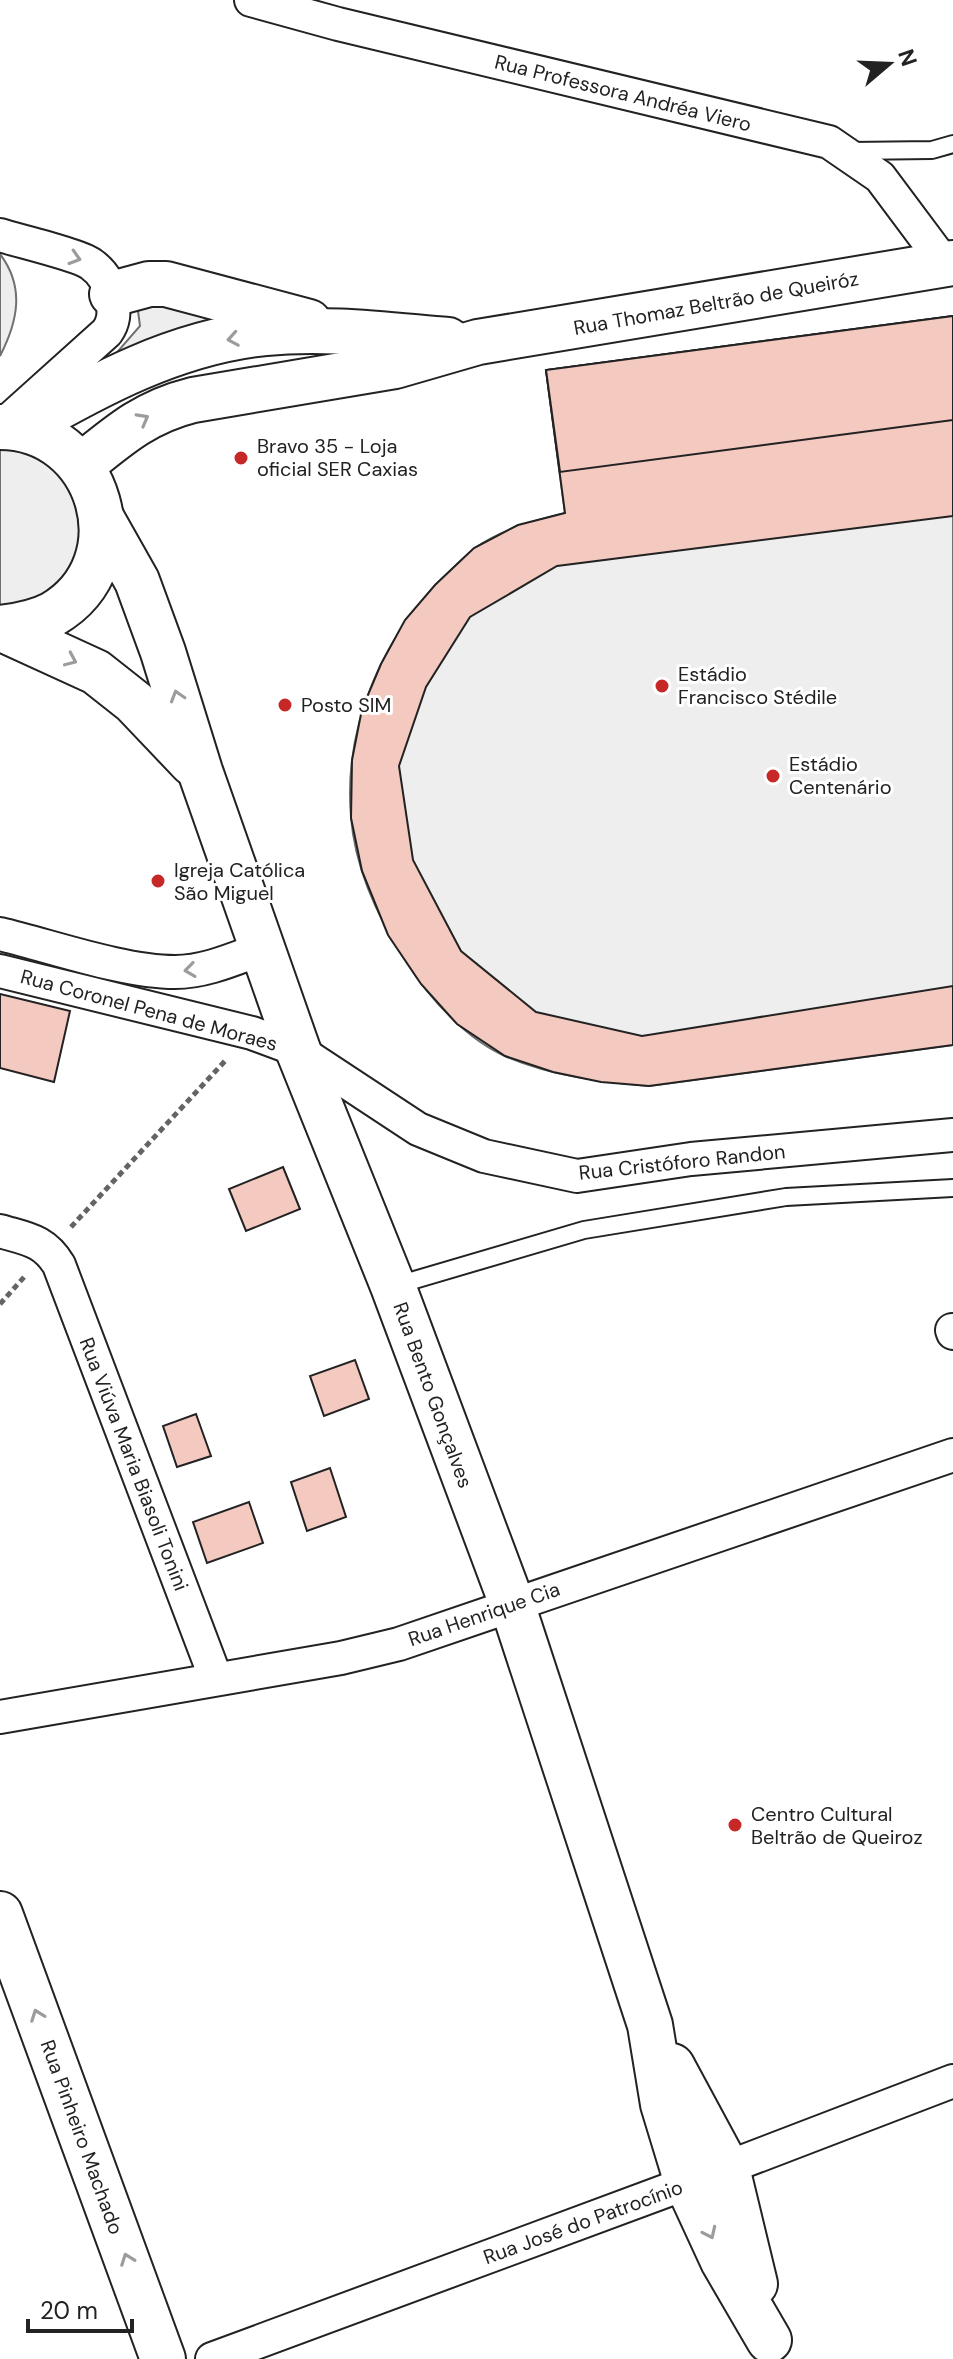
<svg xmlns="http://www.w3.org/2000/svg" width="953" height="2359" font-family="'DM Sans',sans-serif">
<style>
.green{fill:#eee;stroke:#6f6f6f;stroke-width:2}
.building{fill:#f3c9c0;stroke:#222;stroke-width:2}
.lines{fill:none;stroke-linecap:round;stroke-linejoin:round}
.lane-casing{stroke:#222;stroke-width:20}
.street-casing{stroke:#222;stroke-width:36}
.secondary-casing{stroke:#222;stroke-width:48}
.primary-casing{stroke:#222;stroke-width:48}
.path{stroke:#646464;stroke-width:5;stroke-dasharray:6 4;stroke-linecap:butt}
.lane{stroke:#fff;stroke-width:16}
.street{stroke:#fff;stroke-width:32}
.secondary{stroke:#fff;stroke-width:44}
.primary{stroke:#fff;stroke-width:44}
.oneway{stroke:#9c9c9c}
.poi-dot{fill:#c62828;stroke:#fff;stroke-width:3}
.labels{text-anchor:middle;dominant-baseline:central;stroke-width:6;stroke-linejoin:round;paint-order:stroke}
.street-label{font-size:20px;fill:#222;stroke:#fff}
.poi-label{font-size:20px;fill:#222;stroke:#fff;text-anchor:start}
</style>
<rect width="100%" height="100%" fill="#fff"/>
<g class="green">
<path d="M 0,254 C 25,287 18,321 0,356 Z"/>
<polygon points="134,303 171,303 258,316 112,358 140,326 138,311"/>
<path d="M 953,316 L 953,1045 L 649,1086 C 601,1082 552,1076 507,1057 C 467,1040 430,999 407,963 C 379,920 355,869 351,817 C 343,723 385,631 453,568 C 460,562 467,554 475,548 C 503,529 533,521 565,513 L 546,370 Z"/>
<polygon points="0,447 31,450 72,483 85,533 65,580 45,596 22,606 0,607"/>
</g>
<g class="building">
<polygon points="953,316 953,516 557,566 470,617 426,687 399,766 413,860 461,951 536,1012 642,1036 953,986 953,1045 649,1086 601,1082 553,1072 505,1056 457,1024 421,984 388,935 362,871 351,818 352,760 362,709 381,664 405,620 435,585 474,548 518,525 565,513 546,370"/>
<polygon points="953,316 953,420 560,472 546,370"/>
<polygon points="0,994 70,1011 54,1082 0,1068"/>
<polygon points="283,1167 300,1209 246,1231 229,1189"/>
<polygon points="355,1360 369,1399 324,1416 310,1376"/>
<polygon points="196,1414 211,1456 177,1467 163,1426"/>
<polygon points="330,1468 346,1517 307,1531 291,1482"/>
<polygon points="249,1502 263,1543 207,1563 193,1522"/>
</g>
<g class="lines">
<g class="lane-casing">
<g id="lane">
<polyline points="851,151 932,150 953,144"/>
<polyline points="394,1286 584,1230 786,1197 953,1188"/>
</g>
</g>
<g class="street-casing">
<g id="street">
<polyline points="251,0 338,24 829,142 880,177 945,264"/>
<path d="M 0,235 C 19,241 79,255 91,264 C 104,273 111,287 113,302 C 114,314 114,322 107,332 L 9,420"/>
<path d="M 0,934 C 51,946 123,972 175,972 C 206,972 236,958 264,948"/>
<polyline points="0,971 252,1033 298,1050 418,1129 484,1156 577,1176 691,1159 953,1135"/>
<path d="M 0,1231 C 27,1239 44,1240 59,1265 L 216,1679"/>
<polyline points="952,1330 953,1333"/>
<polyline points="0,1717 341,1658 399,1644 953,1455"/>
<polyline points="212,2359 687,2183 953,2081"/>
</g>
</g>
<g class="secondary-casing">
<g id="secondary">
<polyline points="112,294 149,284 166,284 309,322"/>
<path d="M 22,428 C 97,385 176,342 265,333 C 325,327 387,335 448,340"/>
<path d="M 81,466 C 119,435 145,412 193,400 L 395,366 L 478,342 L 953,263"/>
<polyline points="0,1914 163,2359"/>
</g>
</g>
<g class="primary-casing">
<g id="primary">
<path d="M 0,427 C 101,427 141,562 53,614 C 36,623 18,626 0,628"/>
<polyline points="102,519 137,581 163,652 200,771 298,1050 393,1286 512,1604 650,2025 663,2104 687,2183 723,2261 769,2340"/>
<polyline points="0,628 96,672 134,702 192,763"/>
<polyline points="672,2066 727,2168 755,2284"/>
</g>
</g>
<g class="path">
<polyline points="71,1227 225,1061"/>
<polyline points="0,1304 26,1275"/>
</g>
<use href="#lane" class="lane"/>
<use href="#street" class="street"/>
<use href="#secondary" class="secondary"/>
<use href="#primary" class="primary"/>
</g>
<defs><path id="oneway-chevron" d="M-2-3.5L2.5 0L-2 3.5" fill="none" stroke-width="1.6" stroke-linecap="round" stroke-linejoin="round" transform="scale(2)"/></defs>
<g class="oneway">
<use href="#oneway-chevron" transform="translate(75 258) rotate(17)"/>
<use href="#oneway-chevron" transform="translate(233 339) rotate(170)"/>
<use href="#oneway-chevron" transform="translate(143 419) rotate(-29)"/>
<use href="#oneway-chevron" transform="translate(71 660) rotate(24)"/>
<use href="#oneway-chevron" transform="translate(177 696) rotate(-107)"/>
<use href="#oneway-chevron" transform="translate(190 970) rotate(172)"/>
<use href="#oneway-chevron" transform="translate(37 2015) rotate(-110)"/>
<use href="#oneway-chevron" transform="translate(710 2233) rotate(65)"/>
<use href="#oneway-chevron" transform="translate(127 2259) rotate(-110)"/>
</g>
<g class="poi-dot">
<circle cx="241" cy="458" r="8"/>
<circle cx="662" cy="686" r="8"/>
<circle cx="285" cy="705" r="8"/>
<circle cx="773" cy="776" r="8"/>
<circle cx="158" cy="881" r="8"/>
<circle cx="735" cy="1825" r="8"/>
</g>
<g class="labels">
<g class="street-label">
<text transform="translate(623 93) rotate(14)">Rua Professora Andréa Viero</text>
<text transform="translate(716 303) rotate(-10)">Rua Thomaz Beltrão de Queiróz</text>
<text transform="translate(149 1010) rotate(15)">Rua Coronel Pena de Moraes</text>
<text transform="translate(682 1162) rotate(-6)">Rua Cristóforo Randon</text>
<text transform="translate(433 1395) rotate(70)">Rua Bento Gonçalves</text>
<text transform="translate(134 1464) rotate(69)">Rua Viúva Maria Biasoli Tonini</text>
<text transform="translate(484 1614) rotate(-19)">Rua Henrique Cia</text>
<text transform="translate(82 2137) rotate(70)">Rua Pinheiro Machado</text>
<text transform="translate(583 2222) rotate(-20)">Rua José do Patrocínio</text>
</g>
<g class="poi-label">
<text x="257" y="446">Bravo 35 - Loja<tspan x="257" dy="23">oficial SER Caxias</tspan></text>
<text x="678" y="674">Estádio<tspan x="678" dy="23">Francisco Stédile</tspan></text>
<text x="301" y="705">Posto SIM</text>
<text x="789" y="764">Estádio<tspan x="789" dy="23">Centenário</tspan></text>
<text x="174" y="870">Igreja Católica<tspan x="174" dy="23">São Miguel</tspan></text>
<text x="751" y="1814">Centro Cultural<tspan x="751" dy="23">Beltrão de Queiroz</tspan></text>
</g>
</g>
<g transform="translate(889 64) rotate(71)" stroke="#ffffff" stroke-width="6" paint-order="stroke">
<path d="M0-6L14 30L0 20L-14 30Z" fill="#222222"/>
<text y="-12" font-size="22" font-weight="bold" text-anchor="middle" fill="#222222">N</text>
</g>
<path d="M28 2319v12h104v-12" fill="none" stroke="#222222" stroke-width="4"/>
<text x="40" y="2319" font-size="24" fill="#222222" stroke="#ffffff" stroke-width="6" paint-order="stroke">20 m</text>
</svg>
